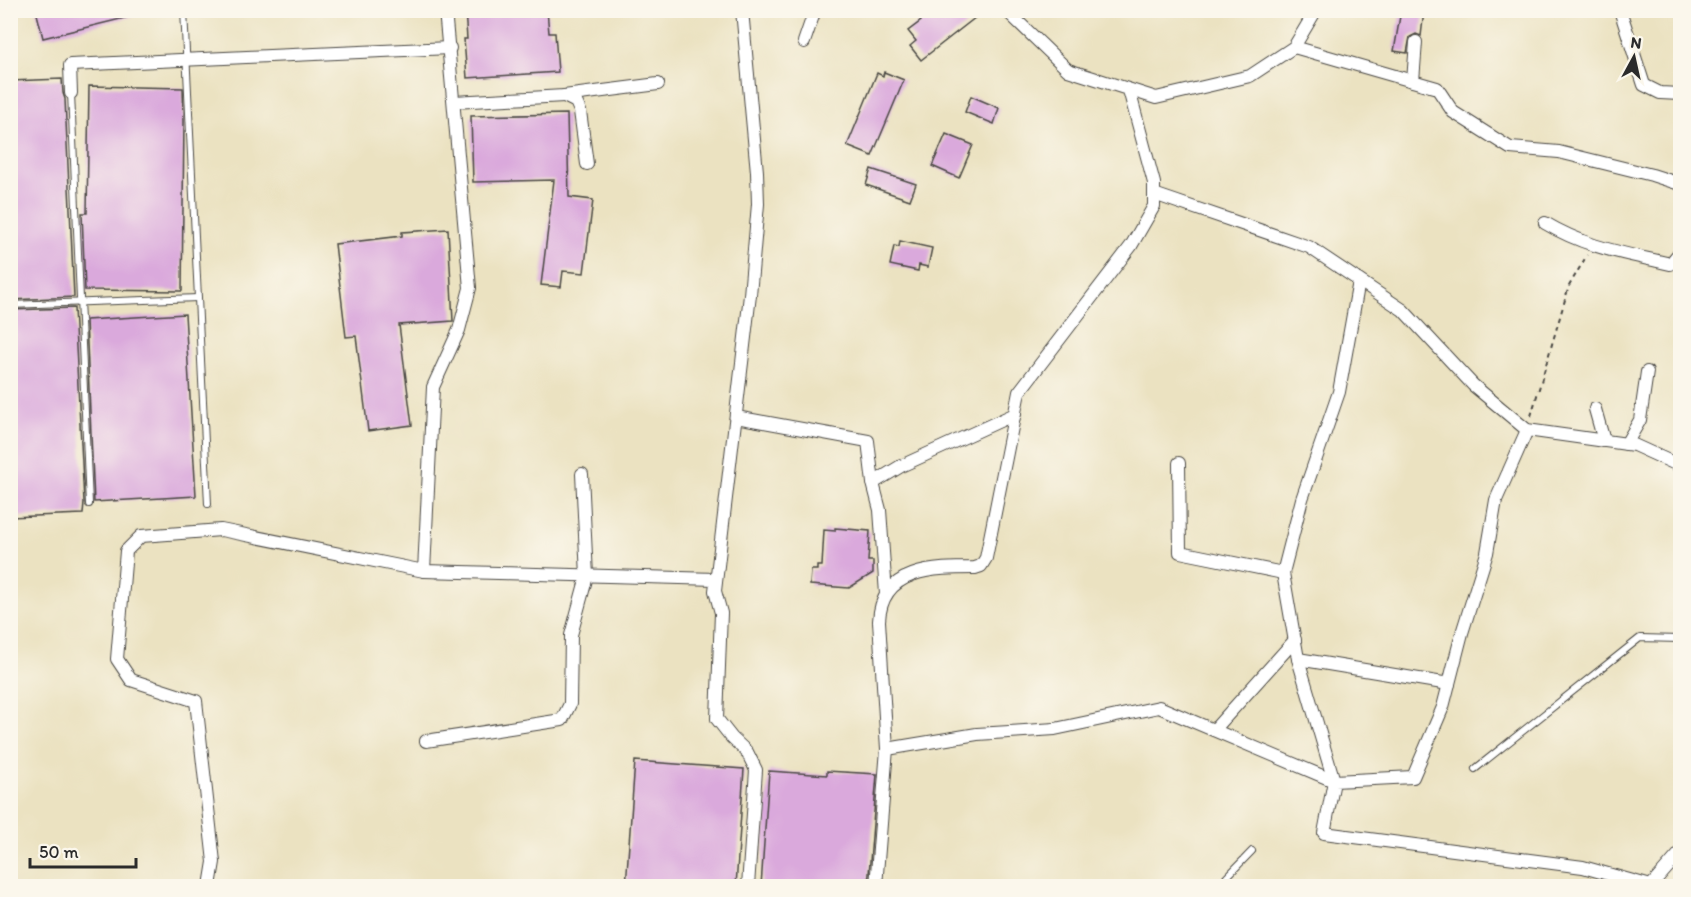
<svg xmlns="http://www.w3.org/2000/svg" width="1691" height="897" font-family="Itim,sans-serif">
<style>
.building{fill:#daa9dc}
.lines{fill:none;stroke-linecap:round;stroke-linejoin:round}
.lane-casing{stroke:#484642;stroke-width:8}
.street-casing{stroke:#484642;stroke-width:14}
.path{stroke:#484642;stroke-width:2;stroke-dasharray:4.5 4.5;stroke-linecap:butt}
.lane{stroke:#fff;stroke-width:6}
.street{stroke:#fff;stroke-width:12}
</style>
<rect width="100%" height="100%" fill="#fbf7ec"/>
<filter id="ink" filterUnits="userSpaceOnUse"><feTurbulence type="fractalNoise" baseFrequency=".0167" numOctaves="2"/><feDisplacementMap in="SourceGraphic" scale="12" xChannelSelector="R" yChannelSelector="G"/><feConvolveMatrix kernelMatrix="1 2 1 2 8 2 1 2 1" color-interpolation-filters="sRGB"/></filter>
<filter id="wash" filterUnits="userSpaceOnUse"><feTurbulence type="fractalNoise" baseFrequency=".008" numOctaves="4" result="noise"/><feDisplacementMap in="SourceGraphic" scale="24" xChannelSelector="R" yChannelSelector="G"/><feGaussianBlur stdDeviation="1.35" result="paint"/><feColorMatrix in="noise" values="0 0 0 0 0 0 0 0 0 0 0 0 0 0 0 0 0 1.4 0 .05"/><feComposite in="paint" operator="in"/></filter>
<g filter="url(#wash)">
<rect width="100%" height="100%" fill="#ebe2c1"/>
<g id="blocks">
<g class="building">
<polygon points="36,10 137,10 137,15 43,38"/>
<polygon points="465,10 547,10 549,33 555,33 558,72 467,78 464,39 467,39"/>
<polygon points="927,10 949,10 953,16 959,10 985,10 921,60 910,46 916,41 908,31 921,21 918,17"/>
<polygon points="1401,10 1424,11 1421,36 1416,34 1410,37 1407,53 1394,51"/>
<polygon points="884,72 904,80 872,156 847,146 877,73 883,76"/>
<polygon points="62,79 63,93 65,99 74,297 10,300 10,81"/>
<polygon points="89,86 183,88 184,121 182,291 85,290 82,213 87,213"/>
<polygon points="971,96 999,108 994,124 965,112"/>
<polygon points="567,114 569,197 593,200 584,273 563,271 561,287 541,285 554,180 473,182 471,116"/>
<polygon points="946,134 973,145 959,178 932,166"/>
<polygon points="871,169 916,184 910,200 866,185"/>
<polygon points="448,229 453,321 399,325 412,425 368,431 356,336 346,337 335,244 402,236 402,232"/>
<polygon points="900,241 932,248 928,267 919,265 918,271 890,265 894,246 899,247"/>
<polygon points="74,308 84,502 83,514 10,517 10,310"/>
<polygon points="185,314 196,496 94,502 86,320"/>
<polygon points="835,528 870,531 868,561 873,561 873,573 849,588 810,585 811,570 817,570 817,566 822,566 824,530 835,531"/>
<polygon points="635,761 744,769 736,886 626,886"/>
<polygon points="769,771 827,775 827,771 877,774 868,886 761,886"/>
</g>
</g>
</g>
<g filter="url(#ink)">
<use href="#blocks" fill-opacity="0" stroke="#484642" stroke-width="1.5"/>
<g class="lines">
<g class="lane-casing">
<g id="lane">
<polyline points="184,10 208,504"/>
<polyline points="71,93 89,504"/>
<polyline points="10,305 198,298"/>
<polyline points="1475,769 1640,638 1680,639"/>
<polyline points="1009,886 1023,886"/>
<polyline points="1218,886 1252,851"/>
</g>
</g>
<g class="street-casing">
<g id="street">
<polyline points="445,10 470,288 459,330 433,387 424,571 716,579"/>
<polyline points="742,10 757,172 758,204 750,295 715,591 721,613 717,719 732,738 747,752 756,770 748,886"/>
<polyline points="1006,10 1068,70 1156,98 1250,76 1294,47 1316,10"/>
<polyline points="1620,10 1644,85 1660,93 1680,94"/>
<polyline points="804,42 815,10"/>
<polyline points="1294,47 1437,88 1453,112 1510,148 1559,152 1652,175 1680,184"/>
<polyline points="1413,81 1416,42"/>
<polyline points="71,93 70,65 450,48"/>
<polyline points="564,96 576,102 580,111 587,164"/>
<polyline points="454,102 564,96 658,84"/>
<polyline points="1154,194 1309,247 1403,310 1473,385 1527,430 1634,445 1680,466"/>
<path d="M 1545,223 C 1587,248 1624,253 1670,264 L 1680,252"/>
<polyline points="1595,409 1604,441"/>
<polyline points="736,417 868,441 873,483"/>
<polyline points="1527,430 1496,500 1487,553 1462,633 1443,707 1413,777 1334,781 1324,833 1583,867 1651,886 1680,853"/>
<polyline points="1626,444 1640,420 1647,372"/>
<polyline points="1179,463 1180,552 1283,573"/>
<polyline points="886,594 880,510 873,483 901,466 1015,414"/>
<polyline points="1298,659 1449,684"/>
<polyline points="1214,730 1295,640"/>
<polyline points="426,741 562,720 570,704 571,635 587,576 582,474"/>
<path d="M 887,749 L 879,621 C 881,568 935,568 975,568 L 981,566 L 986,558 L 1019,392 L 1131,246 L 1154,206 L 1154,183 L 1129,90"/>
<polyline points="1334,781 1298,659 1283,573 1302,499 1339,392 1359,281"/>
<polyline points="210,886 214,862 196,701 131,680 117,659 126,551 141,536 221,530 424,571"/>
<polyline points="876,886 887,749 977,734 1055,729 1159,707 1334,781"/>
</g>
</g>
<polyline class="path" points="1531,416 1569,286 1587,255"/>
<use href="#lane" class="lane"/>
<use href="#street" class="street"/>
</g>
</g>
<rect width="1691" height="897" fill="none" stroke="#fbf7ec" stroke-width="36"/>
<g transform="translate(1634 57) rotate(8)" stroke="#fbf7ec" stroke-width="4.5" paint-order="stroke">
<path d="M0-4.5L10 22L0 15L-10 22Z" fill="#2b2b2b"/>
<text y="-9" font-size="16" font-weight="bold" text-anchor="middle" fill="#2b2b2b">N</text>
</g>
<path d="M30 858v9h106v-9" fill="none" stroke="#2b2b2b" stroke-width="3"/>
<text x="39" y="858" font-size="18" fill="#2b2b2b" stroke="#fbf7ec" stroke-width="4.5" paint-order="stroke">50 m</text>
</svg>
